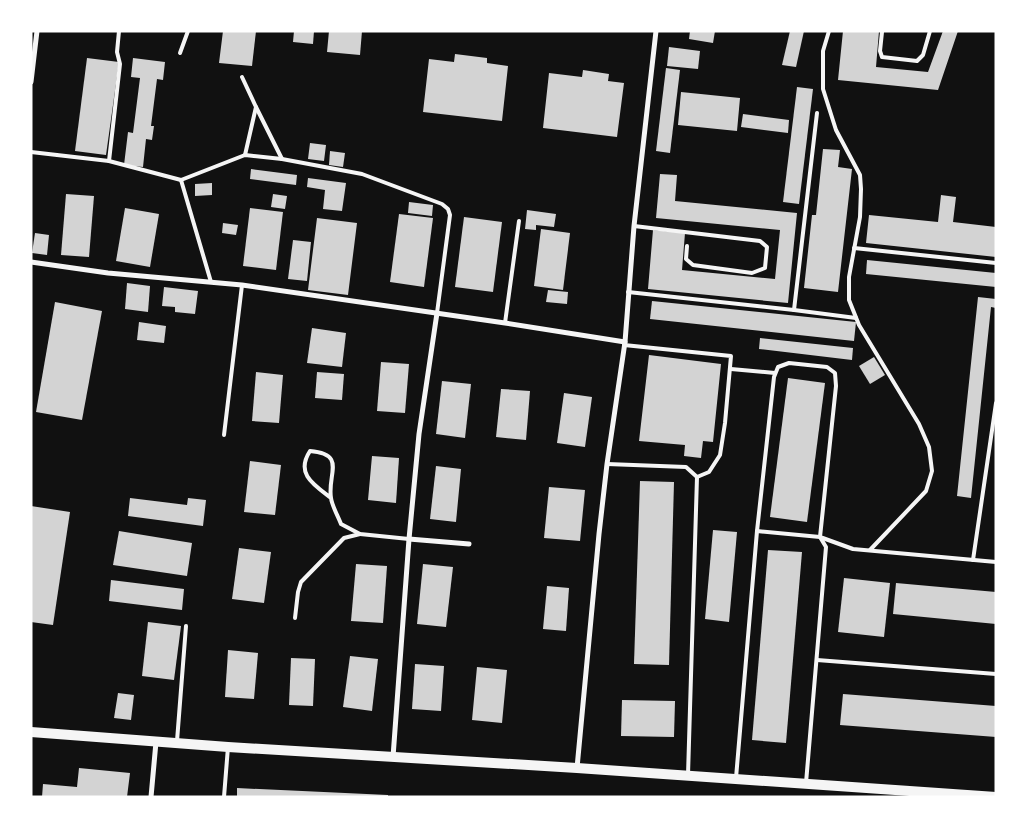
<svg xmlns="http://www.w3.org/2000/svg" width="1027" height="828" font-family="'Source Sans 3',sans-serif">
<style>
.building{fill:#d3d3d3}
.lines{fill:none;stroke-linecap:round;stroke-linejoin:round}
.service{stroke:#f5f5f5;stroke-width:4}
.minor{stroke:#f5f5f5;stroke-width:5}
.secondary{stroke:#f5f5f5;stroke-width:10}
</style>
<rect width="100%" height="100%" fill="#111"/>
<g class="building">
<polygon points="223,31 256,31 252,66 219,63"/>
<polygon points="294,31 314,31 313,44 293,42"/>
<polygon points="329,31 362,31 360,55 327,52"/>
<polygon points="690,31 715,31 713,43 689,39"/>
<polygon points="790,31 804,31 796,67 782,65"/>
<polygon points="843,31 879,31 876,67 928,72 943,31 958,31 938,90 838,80"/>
<polygon points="669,47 700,51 698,69 667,66"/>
<polygon points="455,54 487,58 487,63 508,66 502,121 423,112 429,59 454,62"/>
<polygon points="87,58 119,62 106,155 75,151"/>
<polygon points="133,58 165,62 163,80 157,79 151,126 154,126 152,140 146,139 143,167 124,165 128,132 133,133 140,78 131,77"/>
<polygon points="666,68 680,70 670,153 656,151"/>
<polygon points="583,70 609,74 608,81 624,83 617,137 543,128 549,73 582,77"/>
<polygon points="797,87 813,89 799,204 783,202"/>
<polygon points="681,92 740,98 737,131 678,125"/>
<polygon points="743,114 789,120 788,133 741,127"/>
<polygon points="310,143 326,145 324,161 308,159"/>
<polygon points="823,149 840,150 838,167 852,169 838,292 804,288 812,215 816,215"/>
<polygon points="330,151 345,153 343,167 329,165"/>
<polygon points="251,169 297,175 296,185 250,179"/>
<polygon points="660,174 677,175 675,201 797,213 788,303 648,289 653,230 685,233 682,270 775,279 780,230 656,218"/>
<polygon points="308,178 346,183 342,211 323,209 325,190 307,187"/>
<polygon points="212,183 212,195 195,196 195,184"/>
<polygon points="66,194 94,196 89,257 61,255"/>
<polygon points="273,194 287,196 285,209 271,207"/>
<polygon points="941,195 956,197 953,222 996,227 996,257 866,243 869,215 938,222"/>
<polygon points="409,202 433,205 432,216 408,213"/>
<polygon points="125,208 159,214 150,267 116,261"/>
<polygon points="250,208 283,212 276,270 243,266"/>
<polygon points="527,210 556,214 554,227 536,225 536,230 525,229"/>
<polygon points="399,214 433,218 424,287 390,282"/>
<polygon points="464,217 502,222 493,292 455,287"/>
<polygon points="317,218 357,223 348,295 308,290"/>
<polygon points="223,223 238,225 236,235 222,233"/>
<polygon points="541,229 570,233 563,290 534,286"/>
<polygon points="35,233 49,235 47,255 32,253"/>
<polygon points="293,240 311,242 307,281 288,279"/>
<polygon points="867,260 996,273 996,287 866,274"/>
<polygon points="127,283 150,286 148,312 125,309"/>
<polygon points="164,287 198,291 195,314 175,312 175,307 162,306"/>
<polygon points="548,290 568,292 567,304 546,302"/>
<polygon points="978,297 996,299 996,308 991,307 971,498 957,496"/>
<polygon points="652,301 856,322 854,341 650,319"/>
<polygon points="55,302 102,311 82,420 36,412"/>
<polygon points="139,322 166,326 164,343 137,340"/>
<polygon points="312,328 346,333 342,367 307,363"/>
<polygon points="760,338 853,348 852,360 759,349"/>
<polygon points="649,355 721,364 713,442 703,441 701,458 684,456 685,445 639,441"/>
<polygon points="874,357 885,375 870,384 859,366"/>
<polygon points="381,362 409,364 405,413 377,411"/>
<polygon points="256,372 283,375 279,423 252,421"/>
<polygon points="317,372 344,374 342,400 315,398"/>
<polygon points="788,378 825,383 807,522 770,517"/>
<polygon points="442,381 471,384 465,438 436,434"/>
<polygon points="501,389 530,391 526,440 496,437"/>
<polygon points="564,393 592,397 585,447 557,443"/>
<polygon points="372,456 399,458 396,503 368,500"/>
<polygon points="250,461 281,465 275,515 244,512"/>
<polygon points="436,466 461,469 456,522 430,519"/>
<polygon points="640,481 674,482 669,665 634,664"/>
<polygon points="549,487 585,490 580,541 544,538"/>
<polygon points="130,498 187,505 188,498 206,500 203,526 128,516"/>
<polygon points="31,506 70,512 53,625 31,622"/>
<polygon points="713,530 737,532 729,622 705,619"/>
<polygon points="119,531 192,543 187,576 113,565"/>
<polygon points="239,548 271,552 264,603 232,599"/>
<polygon points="768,550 802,552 786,743 752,740"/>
<polygon points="356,564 387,566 383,623 351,621"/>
<polygon points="423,564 453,567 446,627 417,624"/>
<polygon points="844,578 890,583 884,637 838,632"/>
<polygon points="111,580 184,589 182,610 109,601"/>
<polygon points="896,583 996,592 996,624 893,614"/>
<polygon points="547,586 569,588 566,631 543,629"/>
<polygon points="148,622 181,626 174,680 142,676"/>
<polygon points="228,650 258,653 254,699 225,697"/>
<polygon points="350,656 378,659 372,711 343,707"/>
<polygon points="291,658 315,659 313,706 289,705"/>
<polygon points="415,664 444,666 441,711 412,709"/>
<polygon points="477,667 507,670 502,723 472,720"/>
<polygon points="118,693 134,695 131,720 114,718"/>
<polygon points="843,694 996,706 996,737 840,725"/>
<polygon points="622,700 675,701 674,737 621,736"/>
<polygon points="79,768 130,773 127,797 42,797 43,784 77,787"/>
<polygon points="237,788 388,795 388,797 237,797"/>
</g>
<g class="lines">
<g class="service">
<polyline points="829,31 823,51 823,89 836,130 860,175 861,189 860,217 849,277 849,300 859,325 919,424 929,447 932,471 926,491 870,550"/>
<polyline points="882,32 880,51 882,57 917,61 923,55 930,31"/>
<polyline points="180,53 188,31"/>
<polyline points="242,77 256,107 245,155"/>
<polyline points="256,107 282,159"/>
<polyline points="31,152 109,161 181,180 245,155 282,159 362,174 442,204 448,209 450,215 437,313"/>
<polyline points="109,161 120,64 117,52 119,31"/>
<polyline points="181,180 211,282"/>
<polyline points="634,226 760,241 767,247 765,268 752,273 693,265 686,259 687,246"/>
<polyline points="854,248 996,263"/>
<polyline points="628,292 794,310 856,318"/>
<polyline points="794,310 817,113"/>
<polyline points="505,323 519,221"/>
<polyline points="624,345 731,356 725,423 720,455 709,472 697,477"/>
<polyline points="731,369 775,373"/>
<polyline points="224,435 242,285"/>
<polyline points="607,464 686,467 697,477 688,775"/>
<path d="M 331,498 C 314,485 295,474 310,451 C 347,454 327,474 331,498 C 332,506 338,516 341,524 L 360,534 L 409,539"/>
<polyline points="757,531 820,537 826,547 806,783"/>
<polyline points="973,560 996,403"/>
<polyline points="295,618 298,592 301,582 344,538 360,534"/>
<polyline points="817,660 996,674"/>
<polyline points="177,741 186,626"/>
<polyline points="736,778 757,531 774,377 778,367 789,363 827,367 835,373 836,386 820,537 853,549 996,562"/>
<polyline points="224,797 228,747"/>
</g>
<g class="minor">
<polyline points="31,82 37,31"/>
<polyline points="31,262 108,273 242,285 505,323 625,342"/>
<polyline points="409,539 469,544"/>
<polyline points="393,757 409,539 419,434 437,313"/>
<polyline points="577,768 599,534 607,464 625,342 634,226 656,31"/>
<polyline points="151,797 156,742"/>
</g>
<polyline class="secondary" points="31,732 228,747 577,768 996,797"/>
</g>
<rect width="1027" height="828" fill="none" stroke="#ffffff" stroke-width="65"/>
</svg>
